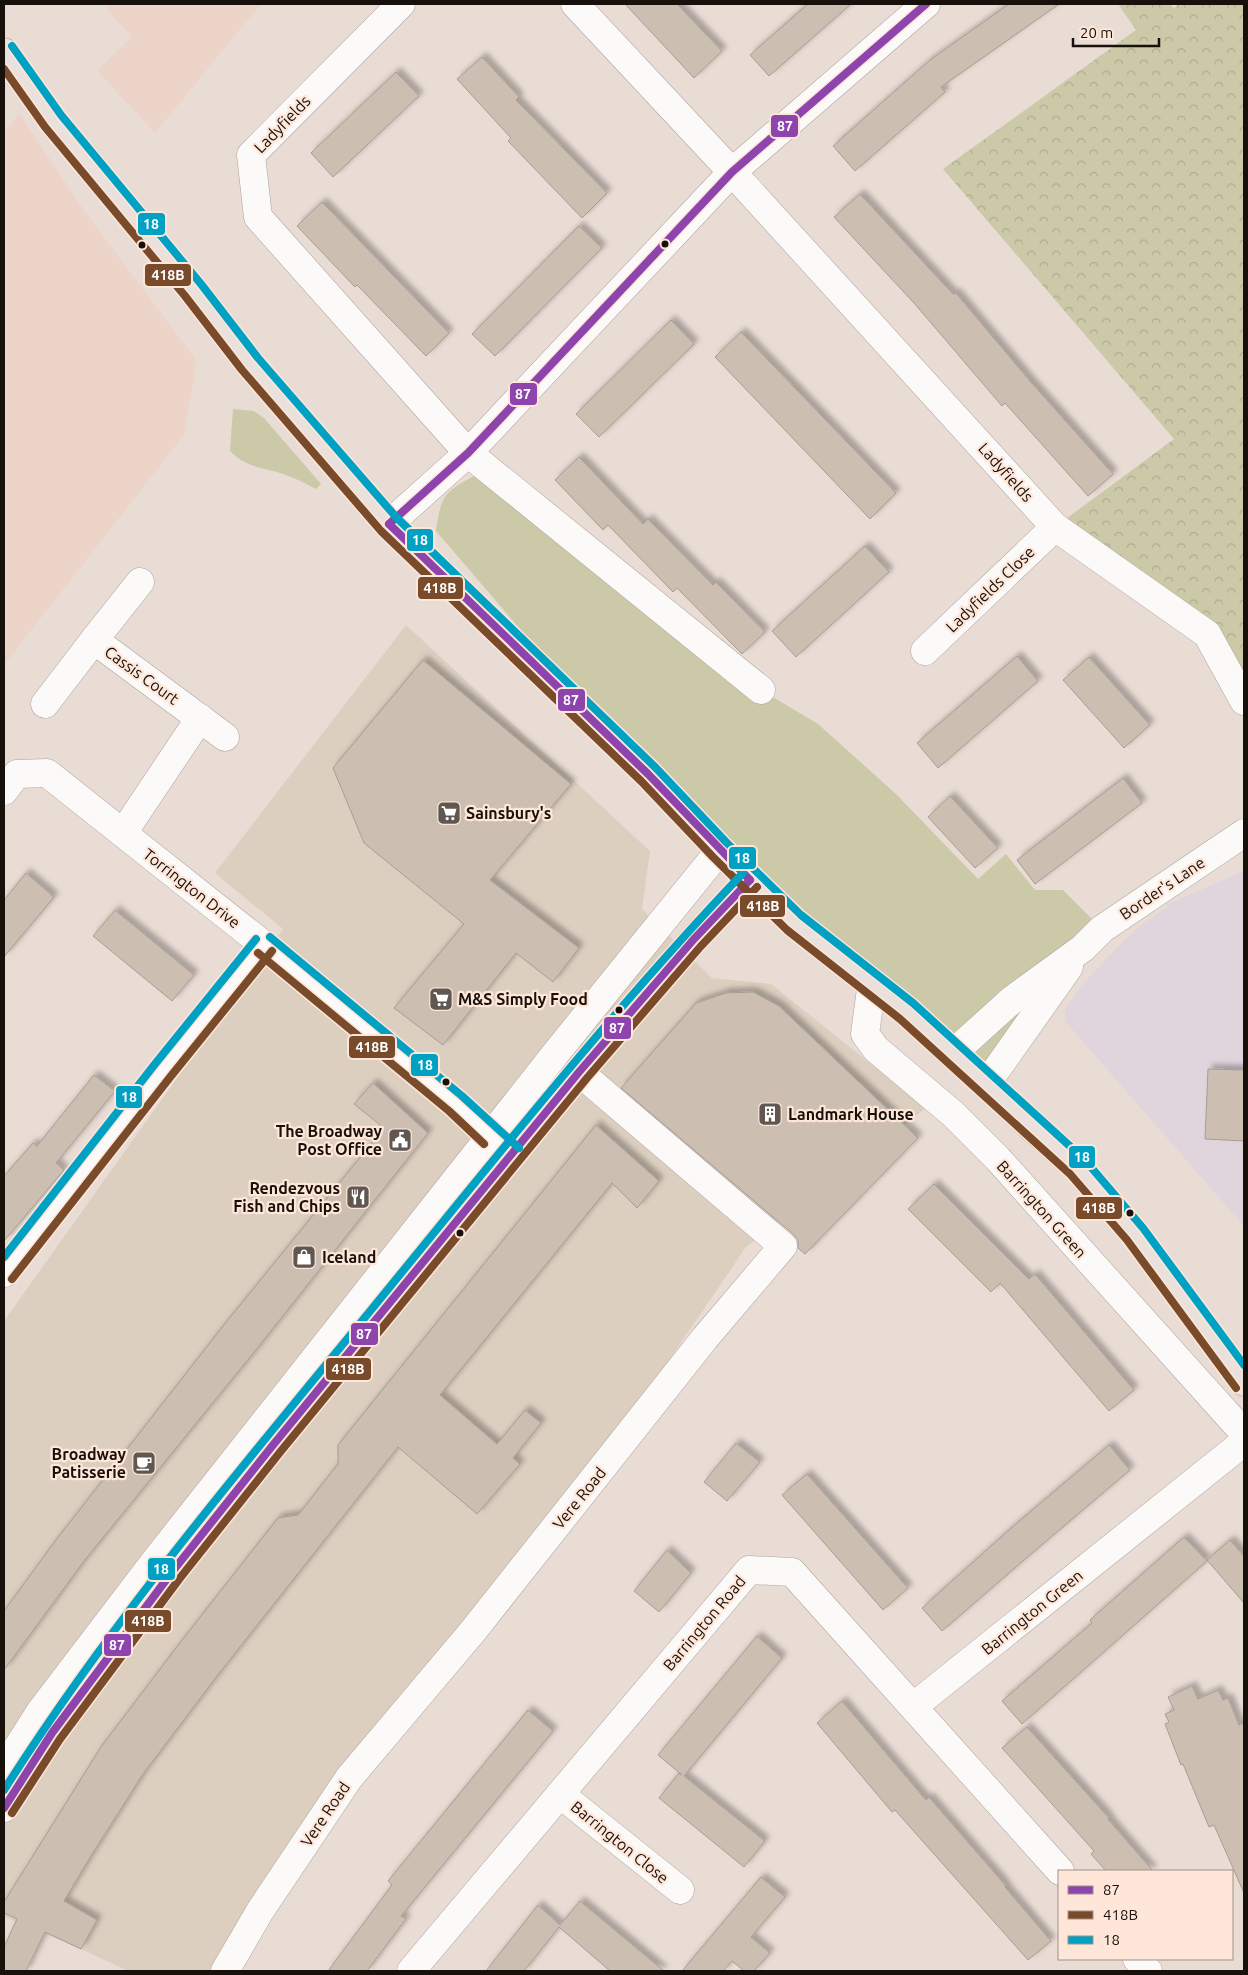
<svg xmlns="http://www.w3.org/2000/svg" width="1248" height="1975" font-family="Ubuntu,sans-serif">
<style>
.commercial{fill:#dccfc0}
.education{fill:#e0d5dd}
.built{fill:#ecd5c8}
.green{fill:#ccc9a9}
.park{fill:url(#park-crowns)}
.building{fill:#ccbeb1;stroke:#a69d96;filter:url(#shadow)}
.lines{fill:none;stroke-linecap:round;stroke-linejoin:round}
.minor-casing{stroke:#ada39d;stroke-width:29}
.tertiary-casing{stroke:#ada39d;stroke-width:29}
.primary-casing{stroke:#ab978b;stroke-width:29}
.minor{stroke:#fcfaf9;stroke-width:28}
.tertiary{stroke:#fcfaf9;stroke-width:28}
.primary{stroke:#ebe1dc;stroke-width:28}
.bus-1-casing{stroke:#fee6d9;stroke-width:11}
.bus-2-casing{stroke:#fee6d9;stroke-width:11}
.bus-3-casing{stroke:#fee6d9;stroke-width:11}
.bus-1{stroke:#8e44ad;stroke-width:8}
.bus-2{stroke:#7a4b2a;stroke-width:8}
.bus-3{stroke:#01a1c4;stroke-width:8}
.bus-dot{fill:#17100b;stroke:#fee6d9;stroke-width:2}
.labels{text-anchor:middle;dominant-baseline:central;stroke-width:4.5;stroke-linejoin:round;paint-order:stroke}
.street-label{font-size:16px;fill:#17100b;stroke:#fee6d9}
.poi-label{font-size:16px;font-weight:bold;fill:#17100b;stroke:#fee6d9;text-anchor:start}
.line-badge{stroke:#fee6d9;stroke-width:2}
.badge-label{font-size:14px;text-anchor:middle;font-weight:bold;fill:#fff}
</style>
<defs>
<pattern id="park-crowns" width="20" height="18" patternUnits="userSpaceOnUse" patternTransform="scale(1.25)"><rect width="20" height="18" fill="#ccc9a9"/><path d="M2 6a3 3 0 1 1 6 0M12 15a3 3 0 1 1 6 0" fill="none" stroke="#aeac90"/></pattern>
<filter id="shadow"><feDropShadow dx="4.5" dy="-4.5" stdDeviation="2.5" flood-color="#0004"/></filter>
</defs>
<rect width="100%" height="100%" fill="#e9dcd4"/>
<polygon class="commercial" points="406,625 650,851 642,909 712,978 771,984 926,1108 746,1247 599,1463 215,1971 128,1971 83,1950 4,1917 4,1321 283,929 215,873"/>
<polygon class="education" points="1244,871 1244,1226 1065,1021 1065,1009 1081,986 1115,950 1137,928 1167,907 1166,905"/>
<g class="built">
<polygon points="111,4 261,4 155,133 97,71 132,37 106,9"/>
<polygon points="19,113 85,212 197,361 184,435 4,665 4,133"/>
</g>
<g class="green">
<path d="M 233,409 L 254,411 L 264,418 L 321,484 L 316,489 C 305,483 295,478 283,474 C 261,467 247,468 230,451 Z"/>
<path d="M 476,475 L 761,690 L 818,724 L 896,794 L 978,879 L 1006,854 L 1035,890 L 1063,890 L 1102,929 L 987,1083 L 628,755 L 436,531 C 441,495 444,492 476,475 Z"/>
</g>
<polygon class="park" points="1118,4 1170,4 1174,8 1179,4 1244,4 1244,674 1055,527 1174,439 943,169 1136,30"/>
<g class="building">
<polygon points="625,4 677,4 722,51 694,78"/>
<polygon points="808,4 851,4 769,76 750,55"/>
<polygon points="1009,4 1059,4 941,87 945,92 855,171 833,146 930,60"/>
<polygon points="482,57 519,97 516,100 607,193 582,218 508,141 511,138 457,79"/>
<polygon points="396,72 419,96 333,177 311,153"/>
<polygon points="860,194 953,294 956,293 1030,381 1113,474 1088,496 1005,403 1002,406 914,303 834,217"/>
<polygon points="322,202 449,333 426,356 357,285 355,287 297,226"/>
<polygon points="579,226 602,248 495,356 472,334"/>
<polygon points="671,320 694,344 599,437 576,414"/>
<polygon points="741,332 896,493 870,519 715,357"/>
<polygon points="579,457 643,524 648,519 713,585 716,582 765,632 742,654 677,588 673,592 608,525 603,530 555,480"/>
<polygon points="865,546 889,572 796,657 772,631"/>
<polygon points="1017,656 1038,681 938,768 917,743"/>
<polygon points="1089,657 1150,725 1124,748 1063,680"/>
<polygon points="423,660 571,784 490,880 579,948 553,982 516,953 443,1045 394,1008 464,924 364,843 333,768"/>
<polygon points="1123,778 1142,803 1035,884 1017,860"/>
<polygon points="950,796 998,848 975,868 928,817"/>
<polygon points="26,873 54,897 4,957 4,900"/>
<polygon points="115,910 194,975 172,1001 93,936"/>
<polygon points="753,992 779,1006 918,1138 805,1254 798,1248 798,1240 793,1234 621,1088 696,1003 726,993"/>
<polygon points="1208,1069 1244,1070 1244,1141 1205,1139"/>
<polygon points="94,1075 115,1091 56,1163 64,1170 4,1241 4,1176 33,1143 37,1146"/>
<polygon points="373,1083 428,1133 255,1351 84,1561 4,1670 4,1611 56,1540 223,1326 384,1128 354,1104"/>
<polygon points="596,1125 659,1181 637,1208 612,1183 440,1395 497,1444 525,1410 541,1423 513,1458 520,1464 477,1514 398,1447 217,1676 143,1774 89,1859 64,1901 97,1920 81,1949 45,1932 26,1971 4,1971 4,1947 17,1919 4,1913 4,1902 101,1747 179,1644 278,1518 298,1515 338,1464 338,1445"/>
<polygon points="934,1184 1029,1279 1035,1274 1134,1390 1109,1411 1000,1283 991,1292 908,1209"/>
<polygon points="736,1443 760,1462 727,1501 704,1482"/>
<polygon points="1109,1445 1130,1470 1031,1554 942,1631 922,1608 1010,1529"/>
<polygon points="807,1474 908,1588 883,1610 782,1495"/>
<polygon points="1184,1537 1207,1561 1022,1724 1002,1701 1092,1623 1090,1620"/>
<polygon points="1230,1540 1244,1556 1244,1603 1207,1560"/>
<polygon points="667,1550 691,1573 659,1612 634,1591"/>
<polygon points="757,1636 782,1658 684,1776 765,1841 744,1867 659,1798 679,1773 682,1775 658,1755"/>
<polygon points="1192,1686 1198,1699 1218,1690 1223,1700 1228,1698 1239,1725 1244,1723 1244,1893 1214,1825 1209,1827 1183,1764 1181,1765 1165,1724 1169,1722 1165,1714 1174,1710 1168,1697"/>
<polygon points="842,1701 926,1800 929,1797 1006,1886 1005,1887 1051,1941 1028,1960 895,1810 892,1812 817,1723"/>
<polygon points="528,1710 553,1731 401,1916 406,1919 367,1971 328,1971 392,1885 388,1881"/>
<polygon points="1027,1727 1109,1818 1108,1819 1153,1871 1106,1871 1091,1854 1094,1851 1002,1748"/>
<polygon points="761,1877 785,1897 751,1937 770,1953 754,1971 744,1971 732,1961 723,1971 682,1971"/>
<polygon points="580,1901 664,1971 610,1971 559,1927 524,1971 486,1971 538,1905 560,1925"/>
</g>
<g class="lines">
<g class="minor-casing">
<g id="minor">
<polyline points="401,4 251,155 258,217 468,453 761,690"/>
<polyline points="575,4 732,172 1055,527 1207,634 1244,701"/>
<polyline points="389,524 468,453 732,172 926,4"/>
<polyline points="140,582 94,640 225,737"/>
<polyline points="925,651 1055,527"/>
<polyline points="45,704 94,640"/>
<polyline points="4,791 17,774 47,773 289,965 456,1104 505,1149"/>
<polyline points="123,833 200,718"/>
<polyline points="872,982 865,1034 876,1049 953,1114 998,1159 1244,1433"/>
<polyline points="4,1273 163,1070 264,945"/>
<polyline points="914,1706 1244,1442"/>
<polyline points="4,1769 40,1712 155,1561 556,1053 720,850"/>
<polyline points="560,1794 680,1890"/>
<polyline points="4,1808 52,1733 172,1572 273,1445 579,1072 694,939 750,880"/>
<polyline points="1137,1959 1148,1971"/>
<polyline points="225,1971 260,1911 349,1778 473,1631 705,1338 783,1246 579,1072"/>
<polyline points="411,1971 749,1570 792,1572 1060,1871"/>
</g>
</g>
<g class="tertiary-casing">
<g id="tertiary">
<polyline points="952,1054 1013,999 1083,948 1102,929 1244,833"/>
<polyline points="987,1083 1069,967"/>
</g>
</g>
<g class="primary-casing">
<polyline id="primary" points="4,52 53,121 193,290 250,364 389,524 648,774 720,850 794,923 907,1011 952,1054 987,1083 1027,1123 1077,1167 1135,1234 1244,1382"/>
</g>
<use href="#minor" class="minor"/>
<use href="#tertiary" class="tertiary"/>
<use href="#primary" class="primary"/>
<g class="bus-1-casing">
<g id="bus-1">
<polyline points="389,524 468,453 732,172 926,4"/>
<polyline points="389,524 648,774 750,880"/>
<polyline points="4,1808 52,1733 172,1572 273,1445 579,1072 694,939 750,880"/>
</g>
</g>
<g class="bus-2-casing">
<g id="bus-2">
<polyline points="4,69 45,127 185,296 242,370 381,531 641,781 713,857 787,930 900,1019 1070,1174 1127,1240 1236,1388"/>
<polyline points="258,953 449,1111 484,1144"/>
<polyline points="12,1279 171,1076 272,951"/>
<polyline points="12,1813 60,1739 180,1578 281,1451 587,1078 701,946 757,887"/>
</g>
</g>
<g class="bus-3-casing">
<g id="bus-3">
<polyline points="12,46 61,115 201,284 258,358 396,517 655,767 727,843 801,915 913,1003 1084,1159 1143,1228 1244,1365"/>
<polyline points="270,937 462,1096 519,1148"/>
<polyline points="4,1257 155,1064 256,939"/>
<path d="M 4,1790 C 112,1620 243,1466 371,1310 C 492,1162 611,1012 743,873"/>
</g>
</g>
<use href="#bus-1" class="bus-1"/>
<use href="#bus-2" class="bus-2"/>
<use href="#bus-3" class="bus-3"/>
</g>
<defs>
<g id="supermarket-square" transform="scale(1.25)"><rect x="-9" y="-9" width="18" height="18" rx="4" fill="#605751" stroke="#fee6d9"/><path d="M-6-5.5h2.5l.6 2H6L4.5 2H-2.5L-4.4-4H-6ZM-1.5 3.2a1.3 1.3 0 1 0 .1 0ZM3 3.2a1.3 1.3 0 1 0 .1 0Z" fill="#fff"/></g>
<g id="building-square" transform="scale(1.25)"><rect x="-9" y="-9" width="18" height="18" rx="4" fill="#605751" stroke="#fee6d9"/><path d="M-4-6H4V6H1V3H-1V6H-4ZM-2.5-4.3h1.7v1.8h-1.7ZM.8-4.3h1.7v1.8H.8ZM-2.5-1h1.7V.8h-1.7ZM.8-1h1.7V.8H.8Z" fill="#fff"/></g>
<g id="civic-square" transform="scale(1.25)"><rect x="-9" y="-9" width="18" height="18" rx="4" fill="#605751" stroke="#fee6d9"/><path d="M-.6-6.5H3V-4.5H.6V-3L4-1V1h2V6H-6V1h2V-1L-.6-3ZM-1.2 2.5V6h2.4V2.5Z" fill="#fff"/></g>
<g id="restaurant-square" transform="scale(1.25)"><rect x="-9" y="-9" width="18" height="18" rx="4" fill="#605751" stroke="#fee6d9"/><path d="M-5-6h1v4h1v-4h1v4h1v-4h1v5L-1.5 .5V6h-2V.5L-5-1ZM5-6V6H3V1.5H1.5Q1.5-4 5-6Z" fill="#fff"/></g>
<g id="shop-square" transform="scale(1.25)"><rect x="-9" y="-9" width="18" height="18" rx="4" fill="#605751" stroke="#fee6d9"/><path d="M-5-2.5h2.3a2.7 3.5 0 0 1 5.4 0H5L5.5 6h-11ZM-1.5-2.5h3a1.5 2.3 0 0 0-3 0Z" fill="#fff"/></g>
<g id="cafe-square" transform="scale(1.25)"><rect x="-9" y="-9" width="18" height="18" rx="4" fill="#605751" stroke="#fee6d9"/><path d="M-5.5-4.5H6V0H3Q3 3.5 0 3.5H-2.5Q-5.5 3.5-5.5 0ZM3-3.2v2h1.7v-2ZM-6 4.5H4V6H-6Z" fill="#fff"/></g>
</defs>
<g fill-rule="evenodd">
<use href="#supermarket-square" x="449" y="813"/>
<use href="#supermarket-square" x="441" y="999"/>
<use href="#building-square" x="770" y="1114"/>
<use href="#civic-square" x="400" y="1140"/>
<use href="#restaurant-square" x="358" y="1197"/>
<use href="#shop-square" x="304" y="1257"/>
<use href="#cafe-square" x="144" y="1463"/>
</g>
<g class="bus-dot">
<circle cx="665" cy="244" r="4.5"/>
<circle cx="142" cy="245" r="4.5"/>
<circle cx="619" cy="1010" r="4.5"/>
<circle cx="446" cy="1082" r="4.5"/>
<circle cx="1130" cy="1213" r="4.5"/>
<circle cx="460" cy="1233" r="4.5"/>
</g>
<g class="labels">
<g class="street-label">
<text transform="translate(282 124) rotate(-46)">Ladyfields</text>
<text transform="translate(1006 472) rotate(48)">Ladyfields</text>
<text transform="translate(990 589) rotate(-44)">Ladyfields Close</text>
<text transform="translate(142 675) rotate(36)">Cassis Court</text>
<text transform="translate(192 888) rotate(38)">Torrington Drive</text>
<text transform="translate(1162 888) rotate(-34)">Border's Lane</text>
<text transform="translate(1042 1209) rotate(48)">Barrington Green</text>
<text transform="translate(579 1498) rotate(-51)">Vere Road</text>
<text transform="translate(1032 1612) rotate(-39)">Barrington Green</text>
<text transform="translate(704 1623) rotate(-50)">Barrington Road</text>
<text transform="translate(325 1814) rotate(-56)">Vere Road</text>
<text transform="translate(620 1842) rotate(39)">Barrington Close</text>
</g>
<g class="poi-label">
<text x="466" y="813">Sainsbury's</text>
<text x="458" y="999">M&amp;S Simply Food</text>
<text x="788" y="1114">Landmark House</text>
<text x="382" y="1131" text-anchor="end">The Broadway<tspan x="382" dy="18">Post Office</tspan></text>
<text x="340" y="1188" text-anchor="end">Rendezvous<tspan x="340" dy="18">Fish and Chips</tspan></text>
<text x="322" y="1257">Iceland</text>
<text x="126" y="1454" text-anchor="end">Broadway<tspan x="126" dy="18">Patisserie</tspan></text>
</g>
</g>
<g class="line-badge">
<rect x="770" y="114" width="29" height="24" rx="5" fill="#8e44ad"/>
<rect x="137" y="212" width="29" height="24" rx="5" fill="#01a1c4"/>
<rect x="144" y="263" width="48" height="24" rx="5" fill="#7a4b2a"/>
<rect x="509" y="382" width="29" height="24" rx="5" fill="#8e44ad"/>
<rect x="406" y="528" width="28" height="24" rx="5" fill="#01a1c4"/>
<rect x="417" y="576" width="47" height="24" rx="5" fill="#7a4b2a"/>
<rect x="557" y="688" width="29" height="24" rx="5" fill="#8e44ad"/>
<rect x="728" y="846" width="29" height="24" rx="5" fill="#01a1c4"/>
<rect x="739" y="894" width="47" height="24" rx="5" fill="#7a4b2a"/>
<rect x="603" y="1016" width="29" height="24" rx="5" fill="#8e44ad"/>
<rect x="348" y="1035" width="48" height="24" rx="5" fill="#7a4b2a"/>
<rect x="410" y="1053" width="29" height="24" rx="5" fill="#01a1c4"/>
<rect x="115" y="1085" width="28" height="24" rx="5" fill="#01a1c4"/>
<rect x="1068" y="1145" width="28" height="24" rx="5" fill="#01a1c4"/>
<rect x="1075" y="1196" width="48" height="24" rx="5" fill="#7a4b2a"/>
<rect x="350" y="1322" width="29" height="24" rx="5" fill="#8e44ad"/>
<rect x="325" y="1357" width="47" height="24" rx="5" fill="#7a4b2a"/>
<rect x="147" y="1557" width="29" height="24" rx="5" fill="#01a1c4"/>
<rect x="124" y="1609" width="48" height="24" rx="5" fill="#7a4b2a"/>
<rect x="103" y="1633" width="29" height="24" rx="5" fill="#8e44ad"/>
</g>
<g class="badge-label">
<text x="785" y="131">87</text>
<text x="151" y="229">18</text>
<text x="168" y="280">418B</text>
<text x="523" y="399">87</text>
<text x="420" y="545">18</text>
<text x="440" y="593">418B</text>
<text x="571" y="705">87</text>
<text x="742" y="863">18</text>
<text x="763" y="911">418B</text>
<text x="617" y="1033">87</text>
<text x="372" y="1052">418B</text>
<text x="425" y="1070">18</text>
<text x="129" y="1102">18</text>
<text x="1082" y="1162">18</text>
<text x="1099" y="1213">418B</text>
<text x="364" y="1339">87</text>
<text x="348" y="1374">418B</text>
<text x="161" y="1574">18</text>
<text x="148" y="1626">418B</text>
<text x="117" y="1650">87</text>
</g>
<rect width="1248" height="1975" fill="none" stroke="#17100b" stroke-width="10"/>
<rect x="1058" y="1870" width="175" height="90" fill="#fee6d9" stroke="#a29087"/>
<rect x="1068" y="1886" width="25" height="8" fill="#8e44ad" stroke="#a29087"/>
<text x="1103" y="1895" font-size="15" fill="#17100b">87</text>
<rect x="1068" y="1911" width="25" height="8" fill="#7a4b2a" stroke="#a29087"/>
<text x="1103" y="1920" font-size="15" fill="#17100b">418B</text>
<rect x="1068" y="1936" width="25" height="8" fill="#01a1c4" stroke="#a29087"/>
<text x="1103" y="1945" font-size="15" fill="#17100b">18</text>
<path d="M1073 38v8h86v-8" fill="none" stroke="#17100b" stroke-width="2.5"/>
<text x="1080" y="38" font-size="15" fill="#17100b" stroke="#fee6d9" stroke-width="4" paint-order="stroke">20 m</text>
</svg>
